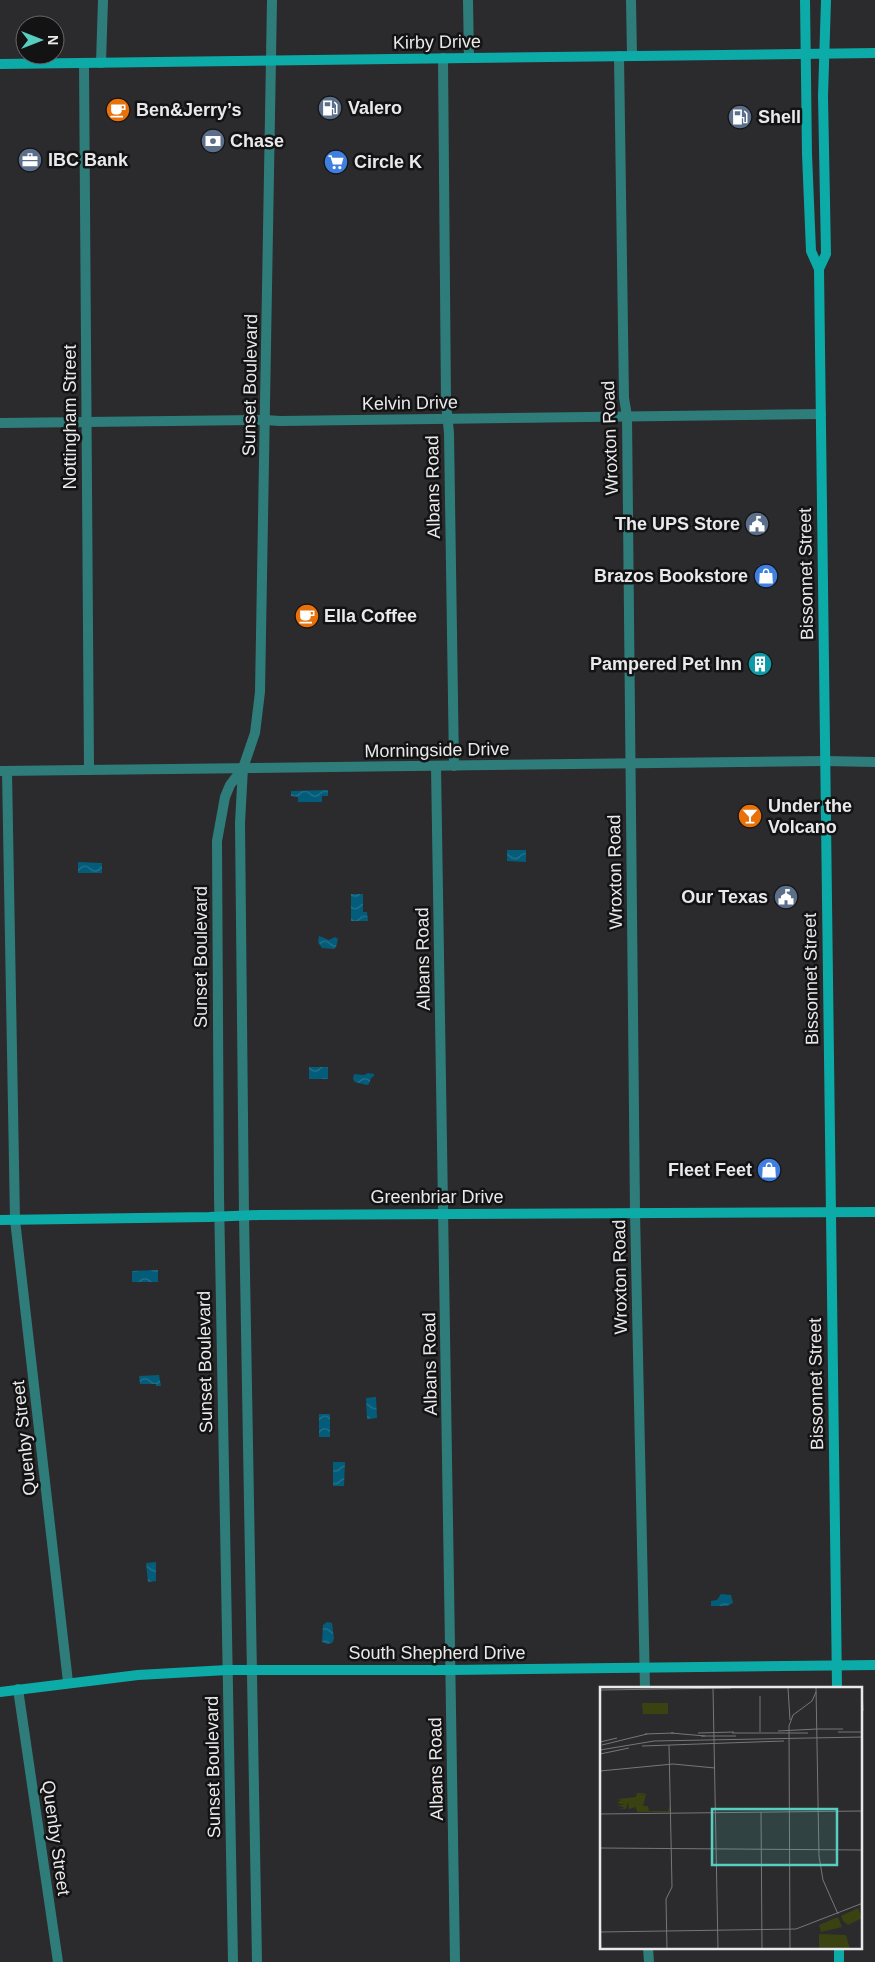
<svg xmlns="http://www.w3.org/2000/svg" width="875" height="1962" font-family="Arial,sans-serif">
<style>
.water{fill:url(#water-waves)}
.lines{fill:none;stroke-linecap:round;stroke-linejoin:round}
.minor{stroke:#2f7d7a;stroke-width:10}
.tertiary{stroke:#2f7d7a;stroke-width:10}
.secondary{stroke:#0caba8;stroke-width:10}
.labels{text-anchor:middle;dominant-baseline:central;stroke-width:5;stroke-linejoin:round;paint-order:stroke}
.street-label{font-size:18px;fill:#e9e9eb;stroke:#131314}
.poi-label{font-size:18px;font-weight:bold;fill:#e9e9eb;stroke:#131314;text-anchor:start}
.inset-road{fill:none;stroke:#777679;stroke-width:1}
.view{fill:#58cec0;fill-opacity:0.15;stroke:#58cec0;stroke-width:2.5}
.inset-edge{fill:none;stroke:#e9e9eb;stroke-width:2.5}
</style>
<defs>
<pattern id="water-waves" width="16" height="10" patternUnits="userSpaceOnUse" patternTransform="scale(1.25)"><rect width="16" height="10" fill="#035c79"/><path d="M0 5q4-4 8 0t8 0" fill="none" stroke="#28738c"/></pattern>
</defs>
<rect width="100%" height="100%" fill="#2b2a2d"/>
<g class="water">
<polygon points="328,790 328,796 322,796 322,802 298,802 298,797 291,796 291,791"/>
<polygon points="507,850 526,850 526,862 507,861"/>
<polygon points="78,862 102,863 102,873 78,873"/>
<polygon points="351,894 363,894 363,912 367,912 368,921 351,921"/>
<polygon points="319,936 329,940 335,937 338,939 336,947 334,949 322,948 318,942"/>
<rect x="309" y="1067" width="19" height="12"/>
<polygon points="368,1073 374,1074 374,1076 371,1078 369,1084 367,1085 355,1082 353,1079 354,1074 364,1075"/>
<polygon points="158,1270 158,1282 132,1282 132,1271"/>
<polygon points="159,1375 161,1386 156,1386 156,1384 140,1384 139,1376"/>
<polygon points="376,1397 377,1418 367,1419 366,1398"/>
<rect x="319" y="1414" width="11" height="23"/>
<polygon points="333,1462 345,1462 344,1486 333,1486"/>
<polygon points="156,1562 156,1581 148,1582 146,1563"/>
<polygon points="721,1594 731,1595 733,1603 727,1606 711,1606 711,1601 717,1600"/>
<polygon points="327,1622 332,1623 334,1639 332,1643 327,1644 322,1642 323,1625"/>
</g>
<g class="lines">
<g class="minor">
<polyline points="468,0 469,58"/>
<polyline points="631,0 632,56"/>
<polyline points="619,56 624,398 627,416 635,1212 645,1688"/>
<polyline points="443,58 446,403 449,433 454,766"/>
<polyline points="84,63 89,770"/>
<polyline points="101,63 103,0"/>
<polyline points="0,423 265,420 280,421 821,414"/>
<polyline points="825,761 875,762"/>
<polyline points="436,766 455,1962"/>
<polyline points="7,771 15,1220 68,1682"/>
<polyline points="18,1689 58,1962"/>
<polyline points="648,1948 649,1962"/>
</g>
<g class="tertiary">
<polyline points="0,771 825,761"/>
<polyline points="233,1962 219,1196 217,841 225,797 230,785 243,768"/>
<polyline points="257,1962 244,1215 240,823 243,768 255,733 260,692 272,0"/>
</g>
<g class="secondary">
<polyline points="805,0 807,154 811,251 819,269 837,1688"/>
<polyline points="0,64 875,53"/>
<polyline points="819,269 826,254 823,96 826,0"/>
<polyline points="0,1220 209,1217 259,1215 875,1212"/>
<polyline points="0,1692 138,1675 227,1670 451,1670 875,1665"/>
<polyline points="839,1948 839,1962"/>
</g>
</g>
<defs>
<g id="fuel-disc" transform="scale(1.25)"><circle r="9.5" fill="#5c6f8a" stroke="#131314"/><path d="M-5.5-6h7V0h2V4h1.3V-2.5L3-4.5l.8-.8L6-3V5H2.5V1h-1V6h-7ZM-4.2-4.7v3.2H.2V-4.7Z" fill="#fff"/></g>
<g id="cafe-disc" transform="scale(1.25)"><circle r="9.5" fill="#e8710a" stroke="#131314"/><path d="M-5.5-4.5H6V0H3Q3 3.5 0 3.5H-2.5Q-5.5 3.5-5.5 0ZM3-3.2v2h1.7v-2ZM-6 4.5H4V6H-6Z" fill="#fff"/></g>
<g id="bank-disc" transform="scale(1.25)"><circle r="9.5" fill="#5c6f8a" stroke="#131314"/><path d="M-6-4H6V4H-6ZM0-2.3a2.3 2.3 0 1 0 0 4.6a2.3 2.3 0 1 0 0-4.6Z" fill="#fff"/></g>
<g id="office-disc" transform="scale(1.25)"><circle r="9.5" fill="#5c6f8a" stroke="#131314"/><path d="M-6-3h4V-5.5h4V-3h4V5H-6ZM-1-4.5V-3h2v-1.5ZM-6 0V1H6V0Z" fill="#fff"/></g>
<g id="supermarket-disc" transform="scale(1.25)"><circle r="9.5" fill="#3f7fe0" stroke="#131314"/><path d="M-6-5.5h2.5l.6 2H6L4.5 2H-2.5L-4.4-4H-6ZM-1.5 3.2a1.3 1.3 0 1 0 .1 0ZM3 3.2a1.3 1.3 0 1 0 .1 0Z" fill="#fff"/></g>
<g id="civic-disc" transform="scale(1.25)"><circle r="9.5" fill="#5c6f8a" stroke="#131314"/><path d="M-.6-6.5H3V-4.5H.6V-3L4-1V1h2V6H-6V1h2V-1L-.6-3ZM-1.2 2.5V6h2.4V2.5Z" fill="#fff"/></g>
<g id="shop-disc" transform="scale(1.25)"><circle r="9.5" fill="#3f7fe0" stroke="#131314"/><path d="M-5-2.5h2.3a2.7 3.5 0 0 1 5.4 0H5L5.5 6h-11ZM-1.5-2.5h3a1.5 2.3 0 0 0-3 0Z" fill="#fff"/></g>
<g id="building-disc" transform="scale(1.25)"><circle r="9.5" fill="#0f9aa8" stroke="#131314"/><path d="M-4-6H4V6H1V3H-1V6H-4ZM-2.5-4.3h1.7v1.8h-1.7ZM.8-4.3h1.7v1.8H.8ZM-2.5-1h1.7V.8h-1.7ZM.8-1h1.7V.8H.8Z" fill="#fff"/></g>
<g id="bar-disc" transform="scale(1.25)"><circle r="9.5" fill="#e8710a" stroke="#131314"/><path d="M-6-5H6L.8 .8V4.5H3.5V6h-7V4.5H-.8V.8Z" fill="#fff"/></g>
</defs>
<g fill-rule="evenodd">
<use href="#fuel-disc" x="330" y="108"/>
<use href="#cafe-disc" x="118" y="110"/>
<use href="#fuel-disc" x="740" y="117"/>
<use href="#bank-disc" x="213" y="141"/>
<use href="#office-disc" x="30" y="160"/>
<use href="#supermarket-disc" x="336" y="162"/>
<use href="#civic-disc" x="757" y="524"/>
<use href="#shop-disc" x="766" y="576"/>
<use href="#cafe-disc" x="307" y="616"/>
<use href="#building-disc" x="760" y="664"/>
<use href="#bar-disc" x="750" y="816"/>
<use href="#civic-disc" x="786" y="897"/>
<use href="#shop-disc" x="769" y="1170"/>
</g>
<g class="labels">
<g class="street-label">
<text transform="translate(437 42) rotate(-1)">Kirby Drive</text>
<text transform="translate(250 385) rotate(-89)">Sunset Boulevard</text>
<text transform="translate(410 403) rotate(-1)">Kelvin Drive</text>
<text transform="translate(70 417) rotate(-90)">Nottingham Street</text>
<text transform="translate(610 438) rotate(-92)">Wroxton Road</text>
<text transform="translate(433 487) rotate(-91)">Albans Road</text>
<text transform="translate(806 574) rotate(-91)">Bissonnet Street</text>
<text transform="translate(437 750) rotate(-1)">Morningside Drive</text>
<text transform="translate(615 872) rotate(-91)">Wroxton Road</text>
<text transform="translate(201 957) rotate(-90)">Sunset Boulevard</text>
<text transform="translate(423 959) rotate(-91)">Albans Road</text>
<text transform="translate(811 979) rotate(-91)">Bissonnet Street</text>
<text x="437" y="1197">Greenbriar Drive</text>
<text transform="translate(620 1277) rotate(-91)">Wroxton Road</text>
<text transform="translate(205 1362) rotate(-91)">Sunset Boulevard</text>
<text transform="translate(430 1364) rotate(-91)">Albans Road</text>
<text transform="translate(816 1384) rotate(-91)">Bissonnet Street</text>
<text transform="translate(24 1438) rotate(-96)">Quenby Street</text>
<text x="437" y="1653">South Shepherd Drive</text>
<text transform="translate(213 1767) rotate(-91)">Sunset Boulevard</text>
<text transform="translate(436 1769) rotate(-91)">Albans Road</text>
<text transform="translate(56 1838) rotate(82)">Quenby Street</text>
</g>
<g class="poi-label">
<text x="348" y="108">Valero</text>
<text x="136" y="110">Ben&amp;Jerry’s</text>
<text x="758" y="117">Shell</text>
<text x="230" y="141">Chase</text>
<text x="48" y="160">IBC Bank</text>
<text x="354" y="162">Circle K</text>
<text x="740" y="524" text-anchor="end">The UPS Store</text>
<text x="748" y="576" text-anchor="end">Brazos Bookstore</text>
<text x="324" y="616">Ella Coffee</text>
<text x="742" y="664" text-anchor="end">Pampered Pet Inn</text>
<text x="768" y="806">Under the<tspan x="768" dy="21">Volcano</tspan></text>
<text x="768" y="897" text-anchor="end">Our Texas</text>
<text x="752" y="1170" text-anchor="end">Fleet Feet</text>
</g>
</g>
<g transform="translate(600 1687)">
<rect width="262" height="262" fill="#2b2a2d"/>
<path d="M 42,16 L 68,16 L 68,27 L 43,27 ZM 258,221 L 262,231 L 248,238 L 243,234 L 241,229 ZM 238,230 L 242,240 L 221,245 L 219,238 ZM 219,247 L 246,248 L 250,262 L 219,262 Z" fill="#3a4212"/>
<path d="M 37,106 L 47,106 L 38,108 L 46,107 L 43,119 L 48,119 L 49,124 L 68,124 L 70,118 L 70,125 L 37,125 L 36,120 L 29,122 L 28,115 L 26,122 L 18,122 L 25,121 L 17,118 L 25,118 L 17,116 L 21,113 L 17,112 L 36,110 Z" fill="#3a4212"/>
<path class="inset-road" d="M 113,1 L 118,262M 188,1 L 190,33M 216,1 L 219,169 L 223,193 L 238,227M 262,1 L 263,24M 0,3 L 131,1M 160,9 L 160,45M 217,42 L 243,42M 178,44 L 217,42M 238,45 L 263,45M 71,46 L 105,49M 98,46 L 134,45M 132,46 L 208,46M 45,47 L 74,46M 101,49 L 136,49M 0,55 L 17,51M 2,58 L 47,47M 42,59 L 184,54M 0,63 L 54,54 L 263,50M 0,67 L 29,61M 0,84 L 73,77 L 115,81M 161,125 L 162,262M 0,127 L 263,124M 0,161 L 263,163M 0,212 L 1,262M 0,245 L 196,242 L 263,216M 67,262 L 66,212 L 72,200 L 69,58M 190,262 L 189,39 L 193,28 L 212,14 L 216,5"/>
<path class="view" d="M 112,122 L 237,122 L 237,178 L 112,178 Z"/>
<rect width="262" height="262" class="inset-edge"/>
</g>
<g transform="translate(40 40) rotate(90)"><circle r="24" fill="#131314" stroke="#69696a"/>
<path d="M0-4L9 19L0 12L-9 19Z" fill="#58cec0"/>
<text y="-8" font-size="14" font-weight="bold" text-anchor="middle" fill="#e9e9eb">N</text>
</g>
</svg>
